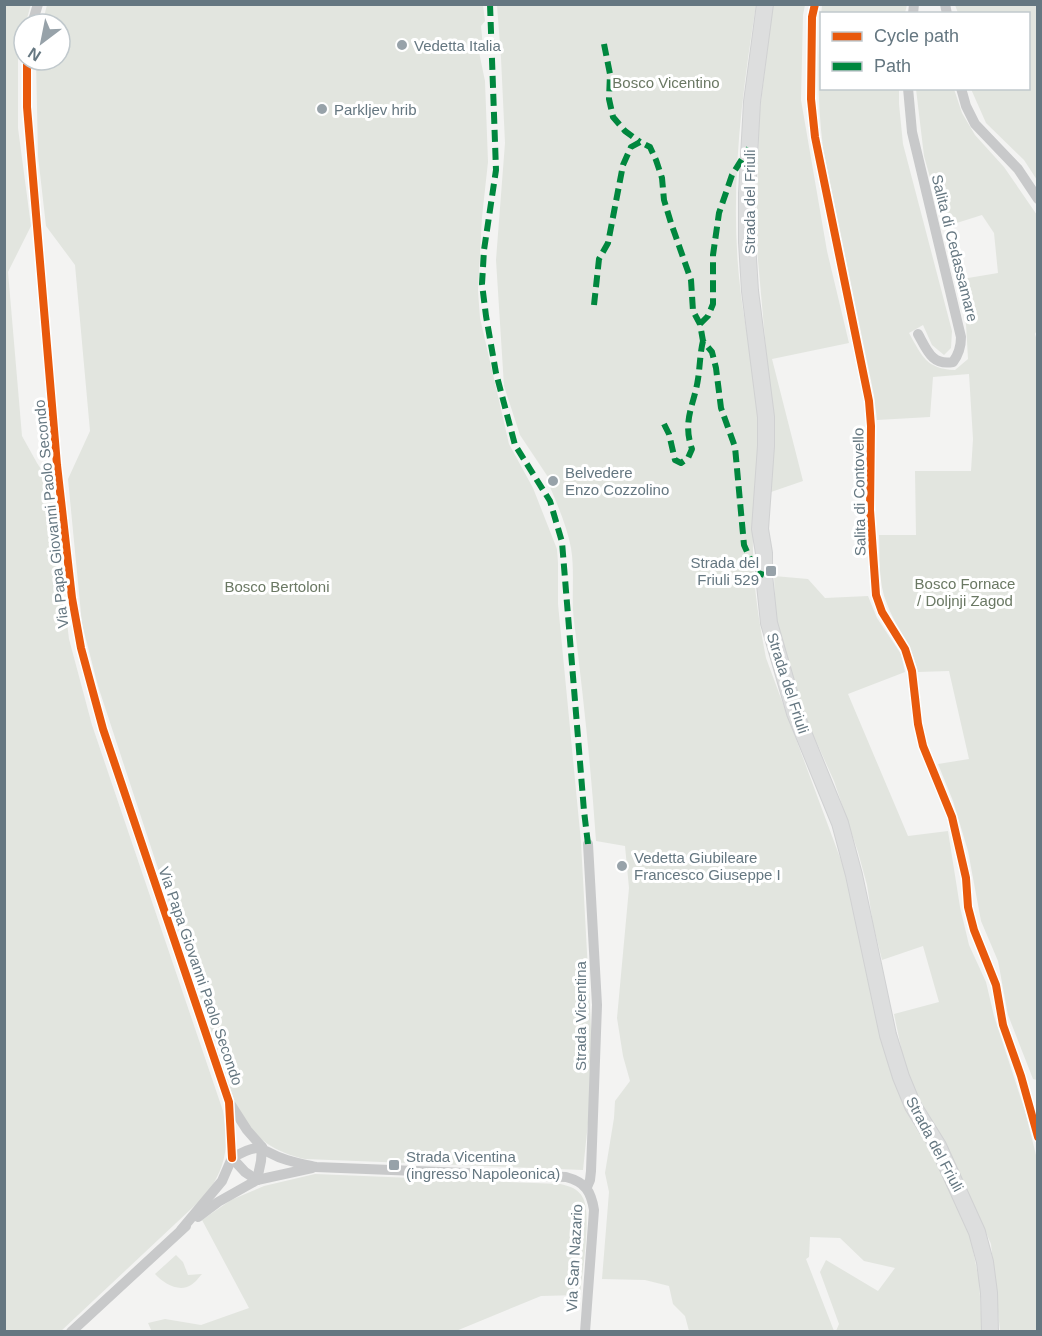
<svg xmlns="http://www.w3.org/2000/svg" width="1042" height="1336" font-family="Arial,sans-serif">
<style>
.green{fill:#e2e5df}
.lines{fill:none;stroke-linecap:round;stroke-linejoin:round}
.secondary-casing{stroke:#d0d1d2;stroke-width:18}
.minor{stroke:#c8c9ca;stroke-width:10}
.secondary{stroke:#dddede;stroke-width:16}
.quiet{stroke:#00873e;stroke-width:6;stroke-dasharray:12 6;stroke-linecap:butt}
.cycleway-casing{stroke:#fff;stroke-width:11}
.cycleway{stroke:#e8590c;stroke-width:8}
.poi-dot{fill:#97a2a9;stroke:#fff;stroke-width:2}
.labels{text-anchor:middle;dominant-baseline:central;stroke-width:6;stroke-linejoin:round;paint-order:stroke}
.poi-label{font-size:15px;fill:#657781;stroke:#fff;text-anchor:start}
.park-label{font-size:15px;fill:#6a7863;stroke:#fff}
.street-label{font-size:15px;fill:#657781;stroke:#fff}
</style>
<rect width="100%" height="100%" fill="#f3f3f2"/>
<g class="green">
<path d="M 31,4 L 18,51 L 18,128 L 31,226 L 8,272 L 22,436 L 37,463 L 50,483 L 69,639 L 92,725 L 223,1111 C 229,1145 227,1163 208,1193 L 61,1331 L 5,1332 L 4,5 Z"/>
<path d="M 47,5 L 483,5 L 485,21 L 481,26 L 483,47 L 479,52 L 485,81 L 488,162 L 482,217 L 478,291 L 480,318 L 509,444 L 533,488 L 557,549 L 558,563 L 558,604 L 581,842 L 592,1045 L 590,1104 L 583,1170 L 305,1159 C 269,1150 257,1139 237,1109 L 98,686 L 82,624 L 68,479 L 90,431 L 75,265 L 46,226 L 38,156 L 36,60 L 60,60 L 60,24 L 42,24 Z"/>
<path d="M 497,5 L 756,5 C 742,94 730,186 739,277 C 743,321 754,364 758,408 C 761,450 754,493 753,535 C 752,577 758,617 766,658 L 852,890 L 911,1116 L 944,1174 L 969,1231 L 979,1280 L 982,1331 L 836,1331 L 839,1324 L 820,1272 L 826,1260 L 878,1291 L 895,1268 L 864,1261 L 840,1238 L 810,1237 L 809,1257 L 806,1259 L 834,1331 L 689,1331 L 685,1316 L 673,1304 L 669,1286 L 645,1280 L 602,1279 L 609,1192 L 605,1173 L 614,1118 L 615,1101 L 630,1081 L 623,1056 L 617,1018 L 629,888 L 625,846 L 596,841 C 591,767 583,694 574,621 C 571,597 575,572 571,548 C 567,527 558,506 550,487 L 559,484 L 559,480 L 556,476 L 548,477 L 520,435 L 504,386 L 496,260 L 505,143 L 501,58 Z"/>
<polygon points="773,5 805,5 803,15 801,100 827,251 849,343 772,359 803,481 771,492 774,440 756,238 759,118"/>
<path d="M 822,5 L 907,5 L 905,13 L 822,14 L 822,88 L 899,89 L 899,104 L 903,144 L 952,331 L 951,348 L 944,355 L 932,345 L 923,325 L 909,333 C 922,356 926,369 955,370 L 968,359 L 966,324 L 956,280 L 998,273 L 994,233 L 982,215 L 944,227 L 924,156 L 916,89 L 954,89 L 962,113 L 975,135 L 1004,167 L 1037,215 L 1038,328 L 1035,334 L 1038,344 L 1037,1080 L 1033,1079 L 1008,1015 L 998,961 L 981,921 L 968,851 L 953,801 L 938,764 L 969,759 L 949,671 L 918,672 C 911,642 897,630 887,604 C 878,583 880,557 879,535 L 916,535 L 915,471 L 971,471 L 973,439 L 969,374 L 933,377 L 930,417 L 877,420 L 874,395 L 823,148 C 817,100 817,52 822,5 Z"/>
<polygon points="955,5 1037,5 1037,180 1024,160 986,123 971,89 1028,88 1028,14 958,13"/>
<polygon points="774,576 808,579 825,598 868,596 877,618 901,654 905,672 848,694 908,836 948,831 960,907 969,945 986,982 994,1016 1025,1111 1037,1159 1037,1331 1000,1331 991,1244 977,1212 918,1104 904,1062 894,1014 939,1002 923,946 882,960 873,924 867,885 858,852 834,781 807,721 776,625"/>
<path d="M 315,1174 L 560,1184 C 569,1186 578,1188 583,1198 C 592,1215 582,1273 580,1295 L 541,1296 L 456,1331 L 152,1332 L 148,1323 L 165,1319 L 201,1325 L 249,1308 L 202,1220 L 231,1200 L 264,1186 Z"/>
<path d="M 176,1255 L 183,1262 L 188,1275 L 202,1274 C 199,1277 195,1283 191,1285 C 179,1293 163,1283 155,1274 Z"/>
</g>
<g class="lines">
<g class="secondary-casing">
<polyline id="secondary" points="765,4 752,102 747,193 747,242 750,291 766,417 766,446 760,529 764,553 764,575 769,623 795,713 840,823 854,875 888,1035 901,1077 913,1106 938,1146 977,1232 985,1262 989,1293 990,1332"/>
</g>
<g class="minor">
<polyline points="815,4 812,17 811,99 815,137 869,401 871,426 870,510 876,595 882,612 905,649 912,671 918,724 923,746 952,817 966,878 968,907 974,930 996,985 1003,1025 1021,1076 1038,1137"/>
<polyline points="945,4 947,14"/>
<polyline points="913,14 914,4"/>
<polyline points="32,24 38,4"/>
<polyline points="27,60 27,107 57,465 72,598 81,648 103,729 229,1102 232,1158"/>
<path d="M 908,88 L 912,132 L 961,337 C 961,347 959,354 953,362 C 932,366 927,350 918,334"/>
<polyline points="961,88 966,106 975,124 1018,169 1038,199"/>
<polyline points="231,1105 247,1130 262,1147"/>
<polyline points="232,1158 245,1172 257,1180"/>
<polyline points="257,1180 261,1161 262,1147"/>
<polyline points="587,1187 590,1180 591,1171 597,1005 588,844"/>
<polyline points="198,1217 218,1202 257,1180 312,1168"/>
<path d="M 181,1230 L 222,1181 L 232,1158 C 265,1139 259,1152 287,1160 C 297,1163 307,1165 316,1167 L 566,1177 C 585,1182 591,1191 594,1210 L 585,1332"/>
<polyline points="71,1332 186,1226"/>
</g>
<use href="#secondary" class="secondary"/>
<g class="quiet">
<polyline points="490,4 496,170 484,250 482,284 486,316 496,373 515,445 550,501 562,542 584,811 588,844"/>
<polyline points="604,44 610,74 609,99 613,117 625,131 640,142"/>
<polyline points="594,305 599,259 608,243 623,165 631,147 640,142 650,147 656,160 662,178 664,200 671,223 691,280 693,311 700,324 703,341 712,352 716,368 721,408 735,447 744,545 756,572 764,575"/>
<polyline points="700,324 708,316 713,304 713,255 719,213 732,175 749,148"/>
<path d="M 664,424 L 669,434 L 675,460 L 681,463 L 688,458 L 692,449 C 682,420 694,406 698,379 C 700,366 700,353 703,341"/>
</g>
<g class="cycleway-casing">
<g id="cycleway">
<polyline points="815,4 812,17 811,99 815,137 869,401 871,426 870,510 876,595 882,612 905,649 912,671 918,724 923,746 952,817 966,878 968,907 974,930 996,985 1003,1025 1021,1076 1038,1137"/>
<polyline points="27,60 27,107 57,465 72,598 81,648 103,729 229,1102 232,1158"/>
</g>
</g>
<use href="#cycleway" class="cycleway"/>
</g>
<g class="poi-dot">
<circle cx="402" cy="45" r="6"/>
<circle cx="322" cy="109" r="6"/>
<circle cx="553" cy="481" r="6"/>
<rect x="765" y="565" width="12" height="12" rx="3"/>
<circle cx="622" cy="866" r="6"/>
<rect x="388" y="1159" width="12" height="12" rx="3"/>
</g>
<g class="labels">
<g class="poi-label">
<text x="414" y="45">Vedetta Italia</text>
<text x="334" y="109">Parkljev hrib</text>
<text x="565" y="472">Belvedere<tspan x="565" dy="17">Enzo Cozzolino</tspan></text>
<text x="759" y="562" text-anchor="end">Strada del<tspan x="759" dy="17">Friuli 529</tspan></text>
<text x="634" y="857">Vedetta Giubileare<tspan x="634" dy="17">Francesco Giuseppe I</tspan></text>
<text x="406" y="1156">Strada Vicentina<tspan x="406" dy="17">(ingresso Napoleonica)</tspan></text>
</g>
<g class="park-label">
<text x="666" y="82">Bosco Vicentino</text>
<text x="965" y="583">Bosco Fornace<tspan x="965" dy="17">/ Doljnji Zagod</tspan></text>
<text x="277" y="586">Bosco Bertoloni</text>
</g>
<g class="street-label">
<text transform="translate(749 202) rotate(-90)">Strada del Friuli</text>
<text transform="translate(955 248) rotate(76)">Salita di Cedassamare</text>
<text transform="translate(859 492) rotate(-91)">Salita di Contovello</text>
<text transform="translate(51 514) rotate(-96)">Via Papa Giovanni Paolo Secondo</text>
<text transform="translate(788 683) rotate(72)">Strada del Friuli</text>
<text transform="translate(201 976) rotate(71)">Via Papa Giovanni Paolo Secondo</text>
<text transform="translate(580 1016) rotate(-90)">Strada Vicentina</text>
<text transform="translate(935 1144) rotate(62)">Strada del Friuli</text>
<text transform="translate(574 1258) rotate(-87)">Via San Nazario</text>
</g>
</g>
<rect width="1042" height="1336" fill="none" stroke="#657781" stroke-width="12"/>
<rect x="820" y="12" width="210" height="78" fill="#ffffff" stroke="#c1c9cd" stroke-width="1.5"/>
<rect x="832" y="32" width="30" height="9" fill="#e8590c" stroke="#c1c9cd" stroke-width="1.5"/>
<text x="874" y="42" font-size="18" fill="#657781">Cycle path</text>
<rect x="832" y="62" width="30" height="9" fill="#00873e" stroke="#c1c9cd" stroke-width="1.5"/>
<text x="874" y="72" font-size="18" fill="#657781">Path</text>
<g transform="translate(42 42) rotate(212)"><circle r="28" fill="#ffffff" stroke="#c1c9cd" stroke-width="1.5"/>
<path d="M0-4.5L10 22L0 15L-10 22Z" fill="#97a2a9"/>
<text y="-9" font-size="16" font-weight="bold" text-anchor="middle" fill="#657781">N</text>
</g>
</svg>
